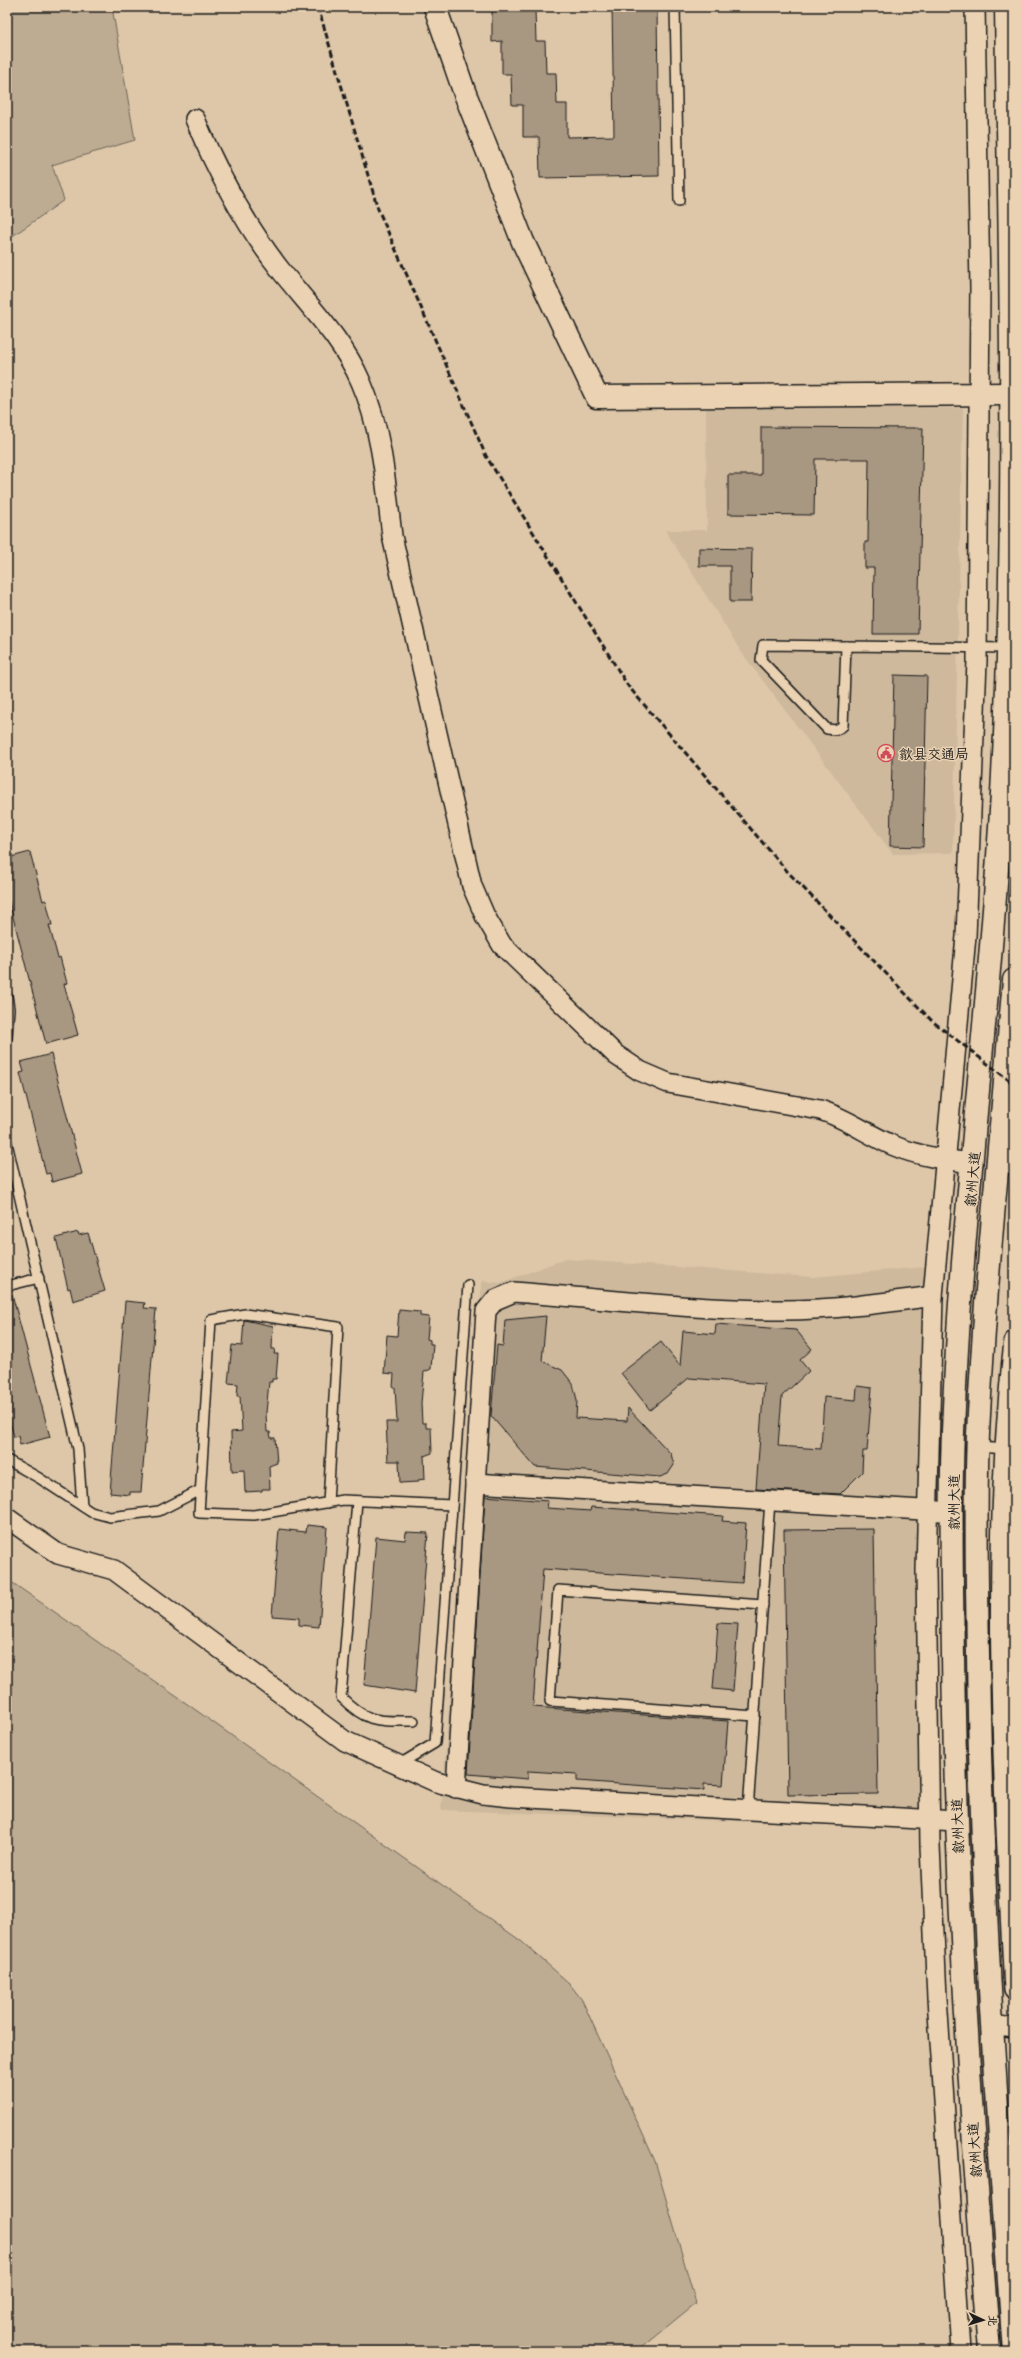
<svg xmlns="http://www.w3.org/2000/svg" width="1021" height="2358" font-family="'Playpen Sans','LXGW WenKai TC',sans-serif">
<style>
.built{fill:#ceb99d}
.green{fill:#bdab92;stroke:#6c6457}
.building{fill:#a89781;stroke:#1c1c1c}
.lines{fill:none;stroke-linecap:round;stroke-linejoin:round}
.lane-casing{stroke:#1c1c1c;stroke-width:12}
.street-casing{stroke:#1c1c1c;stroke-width:22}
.secondary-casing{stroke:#1c1c1c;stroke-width:25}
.highway-casing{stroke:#1c1c1c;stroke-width:25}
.lane{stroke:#ead2b2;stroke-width:9}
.street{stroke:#ead2b2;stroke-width:19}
.secondary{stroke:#ead2b2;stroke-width:22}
.highway{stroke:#ead2b2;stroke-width:22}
.rail{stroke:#1c1c1c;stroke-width:3;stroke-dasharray:6 3;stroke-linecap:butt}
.labels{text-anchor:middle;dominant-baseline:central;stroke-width:3;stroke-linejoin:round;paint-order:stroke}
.poi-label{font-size:14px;fill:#1c1c1c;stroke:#ead2b2;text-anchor:start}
.street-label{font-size:14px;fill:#1c1c1c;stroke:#ead2b2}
</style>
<rect width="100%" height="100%" fill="#dec7a9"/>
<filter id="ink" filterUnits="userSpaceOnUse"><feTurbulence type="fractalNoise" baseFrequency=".025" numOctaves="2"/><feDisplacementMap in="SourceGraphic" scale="8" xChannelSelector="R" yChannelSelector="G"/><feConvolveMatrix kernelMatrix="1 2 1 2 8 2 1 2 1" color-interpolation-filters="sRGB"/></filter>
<g filter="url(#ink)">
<g class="built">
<polygon points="706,405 963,408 953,853 893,854 742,653 665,530 707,530"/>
<polygon points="565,1259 812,1277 925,1267 916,1530 919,1828 441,1810 482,1281 500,1283"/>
<polygon points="1014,1389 1014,1852 1009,1635 1010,1434"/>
</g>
<g class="green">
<polygon points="7,7 112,7 135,140 52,165 64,200 7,240"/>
<polygon points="7,1579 183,1701 521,1941 569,1983 582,2000 655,2161 696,2303 637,2351 7,2351"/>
</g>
<g class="building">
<polygon points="492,7 525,7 525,10 535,10 536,41 545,41 546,73 556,73 557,104 567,104 567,137 614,136 612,7 657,7 659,176 540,178 539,137 523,137 523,105 512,105 511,74 502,74 502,41 492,42"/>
<polygon points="761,427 923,428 918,634 873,634 874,568 865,568 865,542 868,542 869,459 815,459 814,515 728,514 728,475 761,475"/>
<polygon points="699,548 752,549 751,602 730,602 730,566 699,566"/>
<polygon points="894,675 927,676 923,847 890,846"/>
<polygon points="30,852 43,901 46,900 52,925 49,925 58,958 60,957 67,983 64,984 78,1035 46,1044 7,894 7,858"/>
<polygon points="51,1054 82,1174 52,1182 50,1173 46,1174 20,1073 24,1072 21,1062"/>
<polygon points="78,1232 79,1235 88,1233 105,1291 73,1301 70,1288 68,1289 56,1238"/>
<polygon points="12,1294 50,1437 20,1445 18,1436 14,1437 7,1410 7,1295"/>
<polygon points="125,1301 145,1303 144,1308 156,1309 141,1492 130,1492 130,1495 110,1493"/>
<polygon points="399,1310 420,1312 420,1316 429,1317 427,1339 430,1340 430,1344 433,1344 431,1369 424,1372 421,1403 422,1423 426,1423 426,1428 431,1428 432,1453 424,1456 425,1479 418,1480 418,1482 400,1483 399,1461 388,1461 386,1422 397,1422 395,1387 393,1387 394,1374 384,1373 387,1335 397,1336"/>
<polygon points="546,1316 542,1361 562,1370 573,1384 577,1400 576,1418 627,1421 628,1408 671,1454 674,1465 668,1474 660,1477 535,1467 491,1416 497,1345 503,1346 505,1320"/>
<polygon points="244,1320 273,1326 272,1349 275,1349 274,1354 278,1354 276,1379 272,1379 272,1382 269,1382 266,1413 267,1432 270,1432 271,1438 275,1438 277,1463 269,1466 270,1489 262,1489 262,1491 245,1492 244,1470 232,1471 231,1432 242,1431 240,1396 237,1396 238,1384 228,1383 232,1345 242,1346"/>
<polygon points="716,1324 796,1330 812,1349 800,1360 809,1371 782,1396 778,1446 821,1449 824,1397 856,1400 857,1386 872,1388 867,1451 863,1451 862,1472 840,1494 756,1489 764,1384 689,1378 650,1410 621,1373 661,1342 680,1366 683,1331 715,1334"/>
<polygon points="485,1496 548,1501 547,1508 590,1511 591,1507 723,1516 722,1521 746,1523 742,1583 543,1569 533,1707 728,1721 723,1785 704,1784 704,1790 577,1781 577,1774 528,1771 528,1779 468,1774"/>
<polygon points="307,1525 327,1527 319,1627 299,1625 299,1618 272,1616 279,1529 306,1532"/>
<polygon points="874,1529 878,1794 788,1795 784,1530"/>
<polygon points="406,1532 428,1533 415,1693 364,1685 376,1537 405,1540"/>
<polygon points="718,1623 738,1624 733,1691 713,1689"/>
</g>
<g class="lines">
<g class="lane-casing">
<g id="lane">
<polyline points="675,7 679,201"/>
<polyline points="846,646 843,726 836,730 827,729 761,660 763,645 1008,648"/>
<polyline points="7,996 9,1009 7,1037"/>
<polyline points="7,1143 78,1449 82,1506"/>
<polyline points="7,1286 39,1278"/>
<polyline points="978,1447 1007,1449"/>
<polyline points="7,1460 39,1478 91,1512 110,1517 159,1511 200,1490"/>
<path d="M 357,1501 L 341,1697 C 368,1724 378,1721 414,1721"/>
<polyline points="328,1503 338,1327 245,1314 211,1320 199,1513 254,1515 343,1500 452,1505"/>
<polyline points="755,1716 550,1701 558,1590 763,1605"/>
<polyline points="398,1765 435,1743 468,1285"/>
<polyline points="748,1810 770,1501"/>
</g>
</g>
<g class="street-casing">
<g id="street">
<path d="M 195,119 C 218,174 245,225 282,272 C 310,307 343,340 361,382 C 382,430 386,485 392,536 L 472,886 L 485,916 L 502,945 L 616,1055 L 640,1071 L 668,1083 L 820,1110 C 846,1118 867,1134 892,1145 C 918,1156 945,1160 973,1163"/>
<polyline points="1004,1124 1014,1165"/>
<path d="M 1014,1341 C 990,1557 1003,1774 1014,1990"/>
<polyline points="475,1483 939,1511"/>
<polyline points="7,1518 58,1554 114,1570 345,1741 436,1782 483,1794 511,1797 957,1821"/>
<path d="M 456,1788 L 486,1311 L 495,1300 L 514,1292 C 603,1299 693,1310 783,1310 C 833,1310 883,1303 933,1296"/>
<polyline points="991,2025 1014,2028"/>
<polyline points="961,2351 937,1998 930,1846 926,1570 933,1296 966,936 977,661 980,288 975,7"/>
</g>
</g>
<g class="secondary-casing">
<polyline id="secondary" points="435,7 464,91 523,242 597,397 1011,394"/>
</g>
<g class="highway-casing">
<g id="highway">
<path d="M 989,2351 C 971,2120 956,1888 953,1656 C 952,1582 950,1507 953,1432 C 961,1212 992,993 1003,774 C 1017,518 1010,262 1006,7"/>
<path d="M 1014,2351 C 997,2119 981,1888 978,1655 C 977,1582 975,1508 978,1434 C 985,1283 1001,1131 1014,980"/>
</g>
</g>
<use href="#lane" class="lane"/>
<use href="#street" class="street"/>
<use href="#secondary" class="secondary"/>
<use href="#highway" class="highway"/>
<polyline class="rail" points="318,7 378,209 486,456 628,686 787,871 932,1021 1014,1084"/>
</g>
</g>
<defs>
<g id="civic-ring" transform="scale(0.9)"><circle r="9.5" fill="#ead2b2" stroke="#d1495b" stroke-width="1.5"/><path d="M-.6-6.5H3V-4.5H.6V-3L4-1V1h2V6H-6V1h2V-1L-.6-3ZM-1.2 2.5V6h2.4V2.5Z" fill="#d1495b"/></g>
</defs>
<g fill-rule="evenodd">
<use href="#civic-ring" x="886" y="753"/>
</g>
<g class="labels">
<g class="poi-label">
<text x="899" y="753">歙县交通局</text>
</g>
<g class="street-label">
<text transform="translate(972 1179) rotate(-85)">歙州大道</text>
<text transform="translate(953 1502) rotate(-90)">歙州大道</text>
<text transform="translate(957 1826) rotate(-92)">歙州大道</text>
<text transform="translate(974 2150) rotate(-94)">歙州大道</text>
</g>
</g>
<rect width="1021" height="2358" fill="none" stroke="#ead2b2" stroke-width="24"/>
<rect x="12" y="12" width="997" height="2334" fill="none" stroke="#1c1c1c" stroke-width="1.5" filter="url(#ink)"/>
<g transform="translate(983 2320) rotate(94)" stroke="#ead2b2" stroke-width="3" paint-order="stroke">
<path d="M0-3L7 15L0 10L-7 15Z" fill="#1c1c1c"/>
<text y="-6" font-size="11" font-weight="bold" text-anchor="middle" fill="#1c1c1c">北</text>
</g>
</svg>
